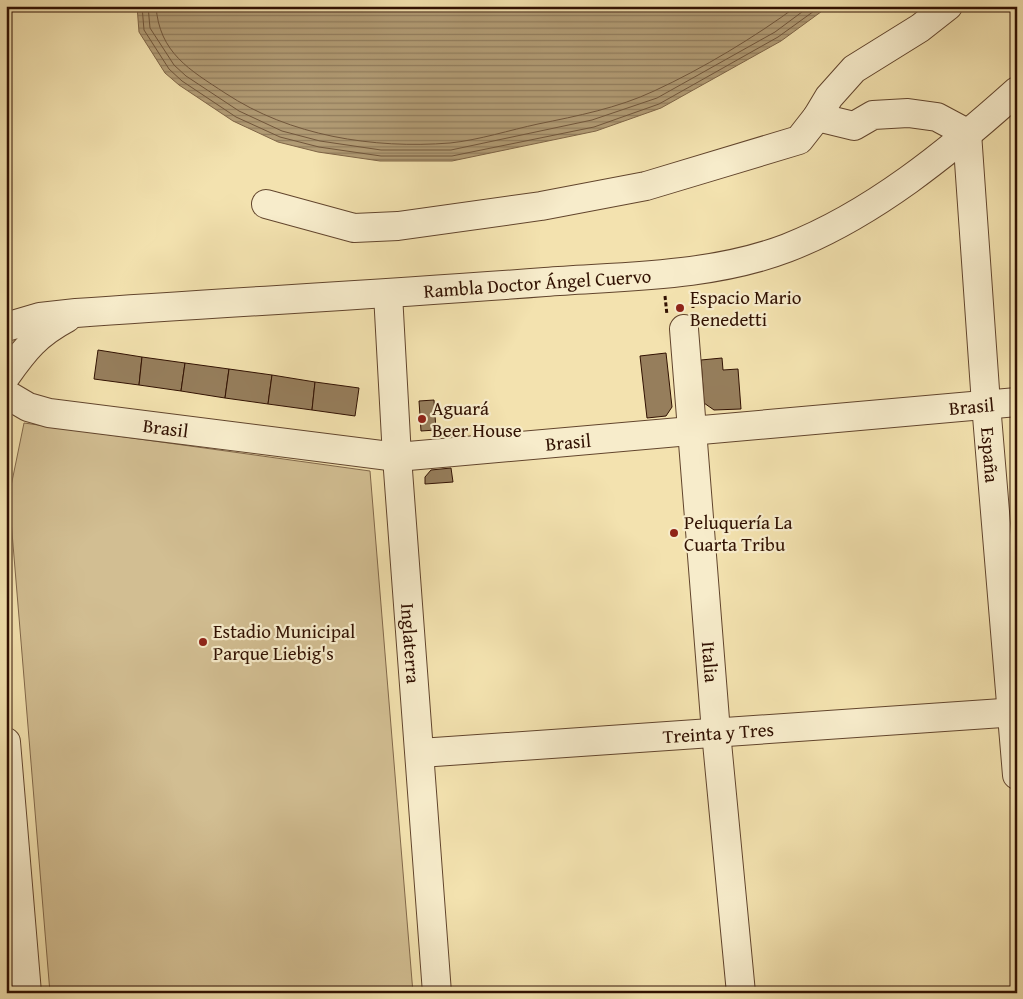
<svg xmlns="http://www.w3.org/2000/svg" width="1023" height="999" font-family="'Gentium Book Plus',serif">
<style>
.green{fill:#d2be92;stroke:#82684a}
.water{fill:url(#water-rules);stroke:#7e6446}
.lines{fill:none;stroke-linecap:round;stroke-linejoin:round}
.shore{stroke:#71563b;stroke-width:1}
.building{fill:#967e5c;stroke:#311102}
.minor-casing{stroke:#62452d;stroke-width:30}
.path{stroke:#311102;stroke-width:3;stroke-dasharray:4 2.5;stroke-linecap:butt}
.minor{stroke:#f7eccb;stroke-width:28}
.poi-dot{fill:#8f2418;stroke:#f7eccb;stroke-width:2}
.labels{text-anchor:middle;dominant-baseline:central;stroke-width:4.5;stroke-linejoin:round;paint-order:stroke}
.street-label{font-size:19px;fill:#311102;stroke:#f7eccb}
.poi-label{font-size:19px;fill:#311102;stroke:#f7eccb;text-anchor:start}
</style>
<defs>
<pattern id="water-rules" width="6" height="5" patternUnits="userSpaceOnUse" patternTransform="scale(1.25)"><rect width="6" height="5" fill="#b19b74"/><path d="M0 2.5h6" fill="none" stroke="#917d5d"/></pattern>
</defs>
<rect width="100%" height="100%" fill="#f3e2af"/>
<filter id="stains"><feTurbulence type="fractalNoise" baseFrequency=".004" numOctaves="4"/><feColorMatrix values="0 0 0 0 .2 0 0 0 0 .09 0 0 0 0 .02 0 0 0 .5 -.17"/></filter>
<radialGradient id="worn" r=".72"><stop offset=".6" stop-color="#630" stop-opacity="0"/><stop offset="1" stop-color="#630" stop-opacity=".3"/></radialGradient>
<polygon class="green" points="24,423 370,471 413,993 50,993 9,496"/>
<polygon class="water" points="137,6 829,6 781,41 661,108 596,131 452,161 380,161 318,152 278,142 233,121 179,85 165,73 139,32"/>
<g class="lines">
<g class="shore">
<polyline points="142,6 144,30 169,69 182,81 236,117 280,137 319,147 381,156 452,156 594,127 659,104 778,37 821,6"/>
<polyline points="148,6 150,28 174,65 186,76 239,111 282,131 320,141 381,150 451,150 592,120 657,98 775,32 810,6"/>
<path d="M 156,6 C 159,53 190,70 225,93 C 290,136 373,149 450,143 C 479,140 510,130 538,124 C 577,116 618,108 654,91 C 702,69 755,37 797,6"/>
</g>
</g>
<g class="building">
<polygon points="98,350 142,357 139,385 94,379"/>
<polygon points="666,353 672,407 666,416 647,418 640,356"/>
<polygon points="142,357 185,363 181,391 139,385"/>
<polygon points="722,358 723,370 738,369 741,409 714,410 704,403 701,360"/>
<polygon points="185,363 229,369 225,398 181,391"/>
<polygon points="229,369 272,375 268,404 225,398"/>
<polygon points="272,375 315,382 312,410 268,404"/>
<polygon points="315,382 359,388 355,416 312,410"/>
<polygon points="434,400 436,430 421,431 419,401"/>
<polygon points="451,468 453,482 425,484 425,477 431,470"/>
</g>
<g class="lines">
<g class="minor-casing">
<g id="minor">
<path id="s1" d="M 817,117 L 854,126 L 873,115 L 908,113 L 937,117 L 967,133 L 986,404 L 1017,775"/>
<polyline points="266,204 354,228 398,226 541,206 646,186 799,140 817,117 829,97 854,69 920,28 948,6"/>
<path id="s2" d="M 388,294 L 397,457 L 437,993"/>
<path id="s3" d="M 6,327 L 40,317 L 76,313 C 232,302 389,294 545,282 C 625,276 711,277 787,248 C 872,215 949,152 1017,91"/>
<path id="s4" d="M 684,329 L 716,732 L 741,993"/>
<path d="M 6,376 C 25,349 37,334 67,318"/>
<path id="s5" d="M 6,394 L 28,407 L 49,413 L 397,457 L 1017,402"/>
<polyline points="6,742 27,993"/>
<path id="s6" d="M 420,753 L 1017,712"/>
</g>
</g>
<g class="path">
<polyline points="692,294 693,308"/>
<polyline points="665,296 667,315"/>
</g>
<use href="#minor" class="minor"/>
</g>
<g class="poi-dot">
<circle cx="680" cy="308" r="5"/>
<circle cx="422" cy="419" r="5"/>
<circle cx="674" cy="533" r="5"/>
<circle cx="203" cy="642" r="5"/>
</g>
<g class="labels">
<g class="street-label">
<text stroke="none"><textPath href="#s3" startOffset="534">Rambla Doctor Ángel Cuervo</textPath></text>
<text stroke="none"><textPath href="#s5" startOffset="975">Brasil</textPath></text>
<text stroke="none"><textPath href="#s5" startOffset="165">Brasil</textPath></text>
<text stroke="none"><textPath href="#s5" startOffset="570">Brasil</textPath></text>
<text stroke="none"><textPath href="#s1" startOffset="481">España</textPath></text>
<text stroke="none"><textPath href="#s2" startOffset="350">Inglaterra</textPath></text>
<text stroke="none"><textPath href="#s4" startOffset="334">Italia</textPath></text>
<text stroke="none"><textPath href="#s6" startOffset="299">Treinta y Tres</textPath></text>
</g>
<g class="poi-label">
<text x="690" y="297">Espacio Mario<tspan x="690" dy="22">Benedetti</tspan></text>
<text x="432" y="408">Aguará<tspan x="432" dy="22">Beer House</tspan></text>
<text x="684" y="522">Peluquería La<tspan x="684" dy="22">Cuarta Tribu</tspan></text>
<text x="213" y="631">Estadio Municipal<tspan x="213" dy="22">Parque Liebig's</tspan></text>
</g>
</g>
<rect width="1023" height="999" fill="none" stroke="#f3e2af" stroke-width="25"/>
<rect x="8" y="8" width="1008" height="984" fill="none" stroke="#311102" stroke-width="2.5"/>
<rect x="12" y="12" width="998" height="974" fill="none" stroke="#311102"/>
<rect width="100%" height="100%" filter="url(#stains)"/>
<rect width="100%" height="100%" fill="url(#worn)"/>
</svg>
